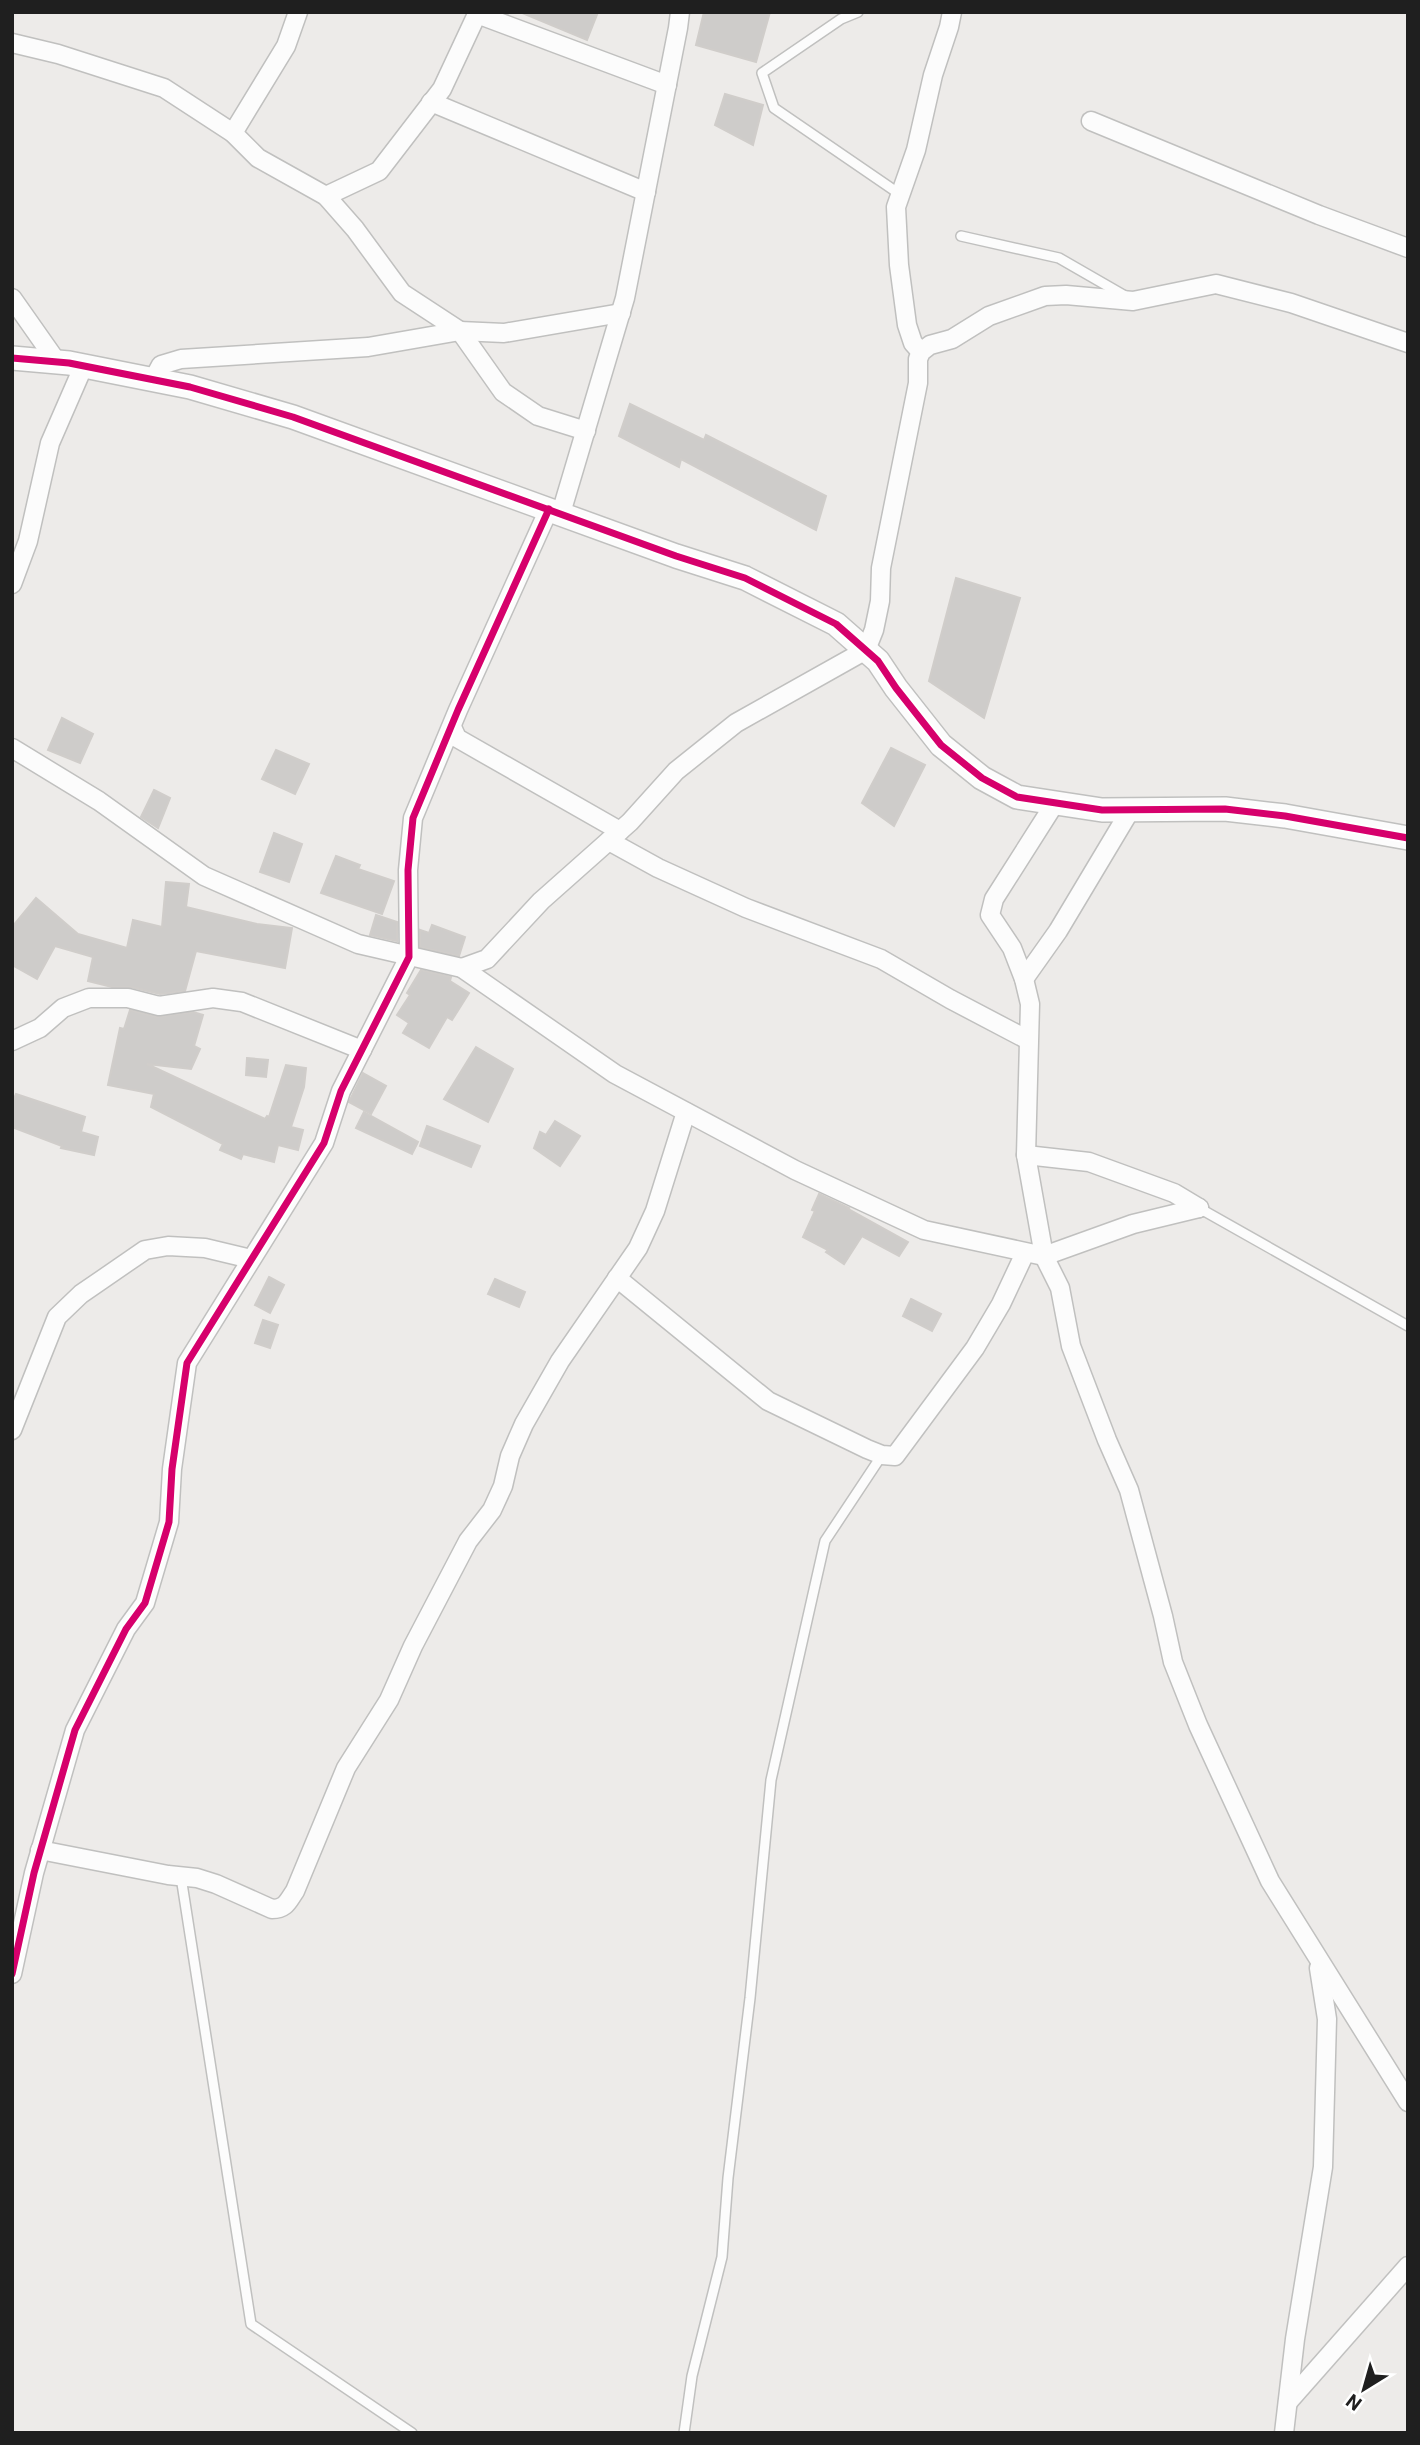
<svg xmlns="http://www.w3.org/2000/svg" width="1420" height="2445" font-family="Roboto,sans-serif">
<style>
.building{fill:#ceccca;stroke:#d0cdca;stroke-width:2}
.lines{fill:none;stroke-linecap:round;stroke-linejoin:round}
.service-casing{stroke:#c0c0bf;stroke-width:12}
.minor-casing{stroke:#c0c0bf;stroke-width:21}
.tertiary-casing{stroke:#c0c0bf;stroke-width:26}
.service{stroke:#fcfcfc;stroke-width:9}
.minor{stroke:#fcfcfc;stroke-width:18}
.tertiary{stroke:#fcfcfc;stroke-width:23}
.cycleway-casing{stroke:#fff;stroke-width:11}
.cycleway{stroke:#d6006c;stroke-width:7}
</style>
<rect width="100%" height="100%" fill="#edebe9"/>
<g class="building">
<polygon points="520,12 598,12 587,40"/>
<polygon points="704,12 770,12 756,62 696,45"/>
<polygon points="725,94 763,105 753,145 715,125"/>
<polygon points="630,404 704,440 706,435 826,496 816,530 681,459 679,467 619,436"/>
<polygon points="956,578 1020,598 984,718 929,681"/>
<polygon points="62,718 93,734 80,763 48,750"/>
<polygon points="891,748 925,765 894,826 862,803"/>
<polygon points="276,750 309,764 295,794 262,779"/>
<polygon points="154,790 170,798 158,828 141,817"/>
<polygon points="274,833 302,844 289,882 260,872"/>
<polygon points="336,856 360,865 358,869 394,881 382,914 321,893"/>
<polygon points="166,882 189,884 186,907 257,924 292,928 285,968 196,951 185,991 160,994 131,987 112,987 88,981 93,957 55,946 37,979 12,965 12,927 36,898 78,934 127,948 133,920 162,927"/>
<polygon points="376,915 397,922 397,941 370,935"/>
<polygon points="432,925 465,937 459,956 420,947 420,930 429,933"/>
<polygon points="421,970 451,977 450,981 469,993 452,1020 447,1017 429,1048 403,1033 409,1023 397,1015 410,995 407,993"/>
<polygon points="130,1010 157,1017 193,1012 203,1015 194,1046 200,1049 191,1069 147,1064 265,1119 267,1116 269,1117 286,1065 306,1068 304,1087 291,1127 303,1130 298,1150 278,1145 274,1162 243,1154 241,1159 220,1150 223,1144 151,1107 154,1094 108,1085 120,1028 124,1029"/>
<polygon points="476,1047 513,1069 488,1122 444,1099"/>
<polygon points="247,1058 268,1060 266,1077 246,1075"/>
<polygon points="363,1073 386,1086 371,1114 349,1102"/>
<polygon points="16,1094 85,1117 81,1132 98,1137 94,1155 61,1148 62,1146 12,1127 12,1103"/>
<polygon points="364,1112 418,1142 412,1154 356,1128"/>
<polygon points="555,1121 580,1136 560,1166 534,1148 540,1132 546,1135"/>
<polygon points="427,1126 480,1146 471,1167 420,1146"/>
<polygon points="819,1194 849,1208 848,1209 908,1242 899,1256 862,1236 844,1264 826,1252 828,1250 803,1237 815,1211 812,1210"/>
<polygon points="269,1277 284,1285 270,1313 255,1305"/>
<polygon points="495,1279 525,1292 519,1307 488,1294"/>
<polygon points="911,1299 941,1314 932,1331 903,1316"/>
<polygon points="263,1320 278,1325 270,1348 255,1343"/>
</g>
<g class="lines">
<g class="service-casing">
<g id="service">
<polyline points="858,12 841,19 762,73 774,108 901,195"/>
<polyline points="961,236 1059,258 1125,296"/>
<polyline points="1199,1208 1408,1326"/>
<polyline points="181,1877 251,2324 412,2433"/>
<polyline points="684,2433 692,2376 722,2257 728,2178 750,1998 771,1780 825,1541 882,1455"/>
</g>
</g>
<g class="minor-casing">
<g id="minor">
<polyline points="477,14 667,85"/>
<polyline points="12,43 58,54 164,88 233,133 258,158 326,196 355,229 402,293 460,331 503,392 538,416 586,431"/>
<polyline points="431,102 646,192"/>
<polyline points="1091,121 1319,215 1408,248"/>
<polyline points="233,133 286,46 298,12"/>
<polyline points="326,196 379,171 442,89 478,12"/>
<polyline points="12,298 57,362"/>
<polyline points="921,352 913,343 907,325 899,265 896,207 916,150 933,75 949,27 952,12"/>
<polyline points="153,380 161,365 181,359 368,347 460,331 504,333 621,313"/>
<polyline points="561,513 625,298 678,28 680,12"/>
<polyline points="12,584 28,541 50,443 84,365"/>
<polyline points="452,727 457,738 620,831"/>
<polyline points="12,748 99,801 204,876 358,944 462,968 615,1074 795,1170 924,1230 1044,1256 1133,1224 1199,1208"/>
<polyline points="1055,803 994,899 990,915 1012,948 1024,979 1030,1004 1026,1155 1044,1256 1060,1288 1071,1346 1107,1440 1129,1490 1163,1616 1173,1662 1198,1725 1270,1881 1408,2102"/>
<polyline points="609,841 658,868 746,908 881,959 950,999 1028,1040"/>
<polyline points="462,968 487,959 541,901 630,822 676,771 736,723 866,650 874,630 880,601 881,568 918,383 918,359 921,352 930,345 952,339 989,316 1045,296 1066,295 1133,301 1216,284 1291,303 1408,343"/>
<polyline points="1024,979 1058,931 1131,809"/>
<polyline points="12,1041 40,1028 63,1008 89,998 128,998 159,1006 213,998 242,1002 362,1050"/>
<polyline points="1026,1155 1089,1162 1174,1193 1199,1208"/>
<polyline points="617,1278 768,1401 867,1449 882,1455 895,1456 975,1348 1001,1304 1025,1253"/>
<polyline points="12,1430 57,1317 81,1294 145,1250 168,1246 205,1248 251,1259"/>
<path d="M 40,1850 L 168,1875 L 197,1878 L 216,1884 L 272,1909 C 286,1909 288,1901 295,1891 L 346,1768 L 389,1700 L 413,1646 L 468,1541 L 492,1510 L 503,1486 L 510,1456 L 524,1424 L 560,1361 L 638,1248 L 655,1211 L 686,1112"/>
<polyline points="12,1974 34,1873 75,1730 126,1629 145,1603 169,1522 172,1469 187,1363 324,1143 341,1091 409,957 408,870 413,818 458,710 549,509"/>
<polyline points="1288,2402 1408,2266"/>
<polyline points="1284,2433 1295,2339 1323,2167 1327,2019 1319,1968"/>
</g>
</g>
<g class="tertiary-casing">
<polyline id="tertiary" points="12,358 69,363 190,387 293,417 676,556 745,578 836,624 878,661 896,688 941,745 982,778 1017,797 1102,810 1225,809 1285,816 1408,838"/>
</g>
<use href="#service" class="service"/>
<use href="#minor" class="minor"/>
<use href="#tertiary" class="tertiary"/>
<g class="cycleway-casing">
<g id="cycleway">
<polyline points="12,358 69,363 190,387 293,417 676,556 745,578 836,624 878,661 896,688 941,745 982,778 1017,797 1102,810 1225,809 1285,816 1408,838"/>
<polyline points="12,1974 34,1873 75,1730 126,1629 145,1603 169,1522 172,1469 187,1363 324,1143 341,1091 409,957 408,870 413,818 458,710 549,509"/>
</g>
</g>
<use href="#cycleway" class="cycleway"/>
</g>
<rect width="1420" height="2445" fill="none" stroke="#1f1f1f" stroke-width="28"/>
<g transform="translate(1364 2389) rotate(217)" stroke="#ffffff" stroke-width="5" paint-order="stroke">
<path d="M0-5L12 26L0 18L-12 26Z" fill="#1f1f1f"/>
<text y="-10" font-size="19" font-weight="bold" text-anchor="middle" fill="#1f1f1f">N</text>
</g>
</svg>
